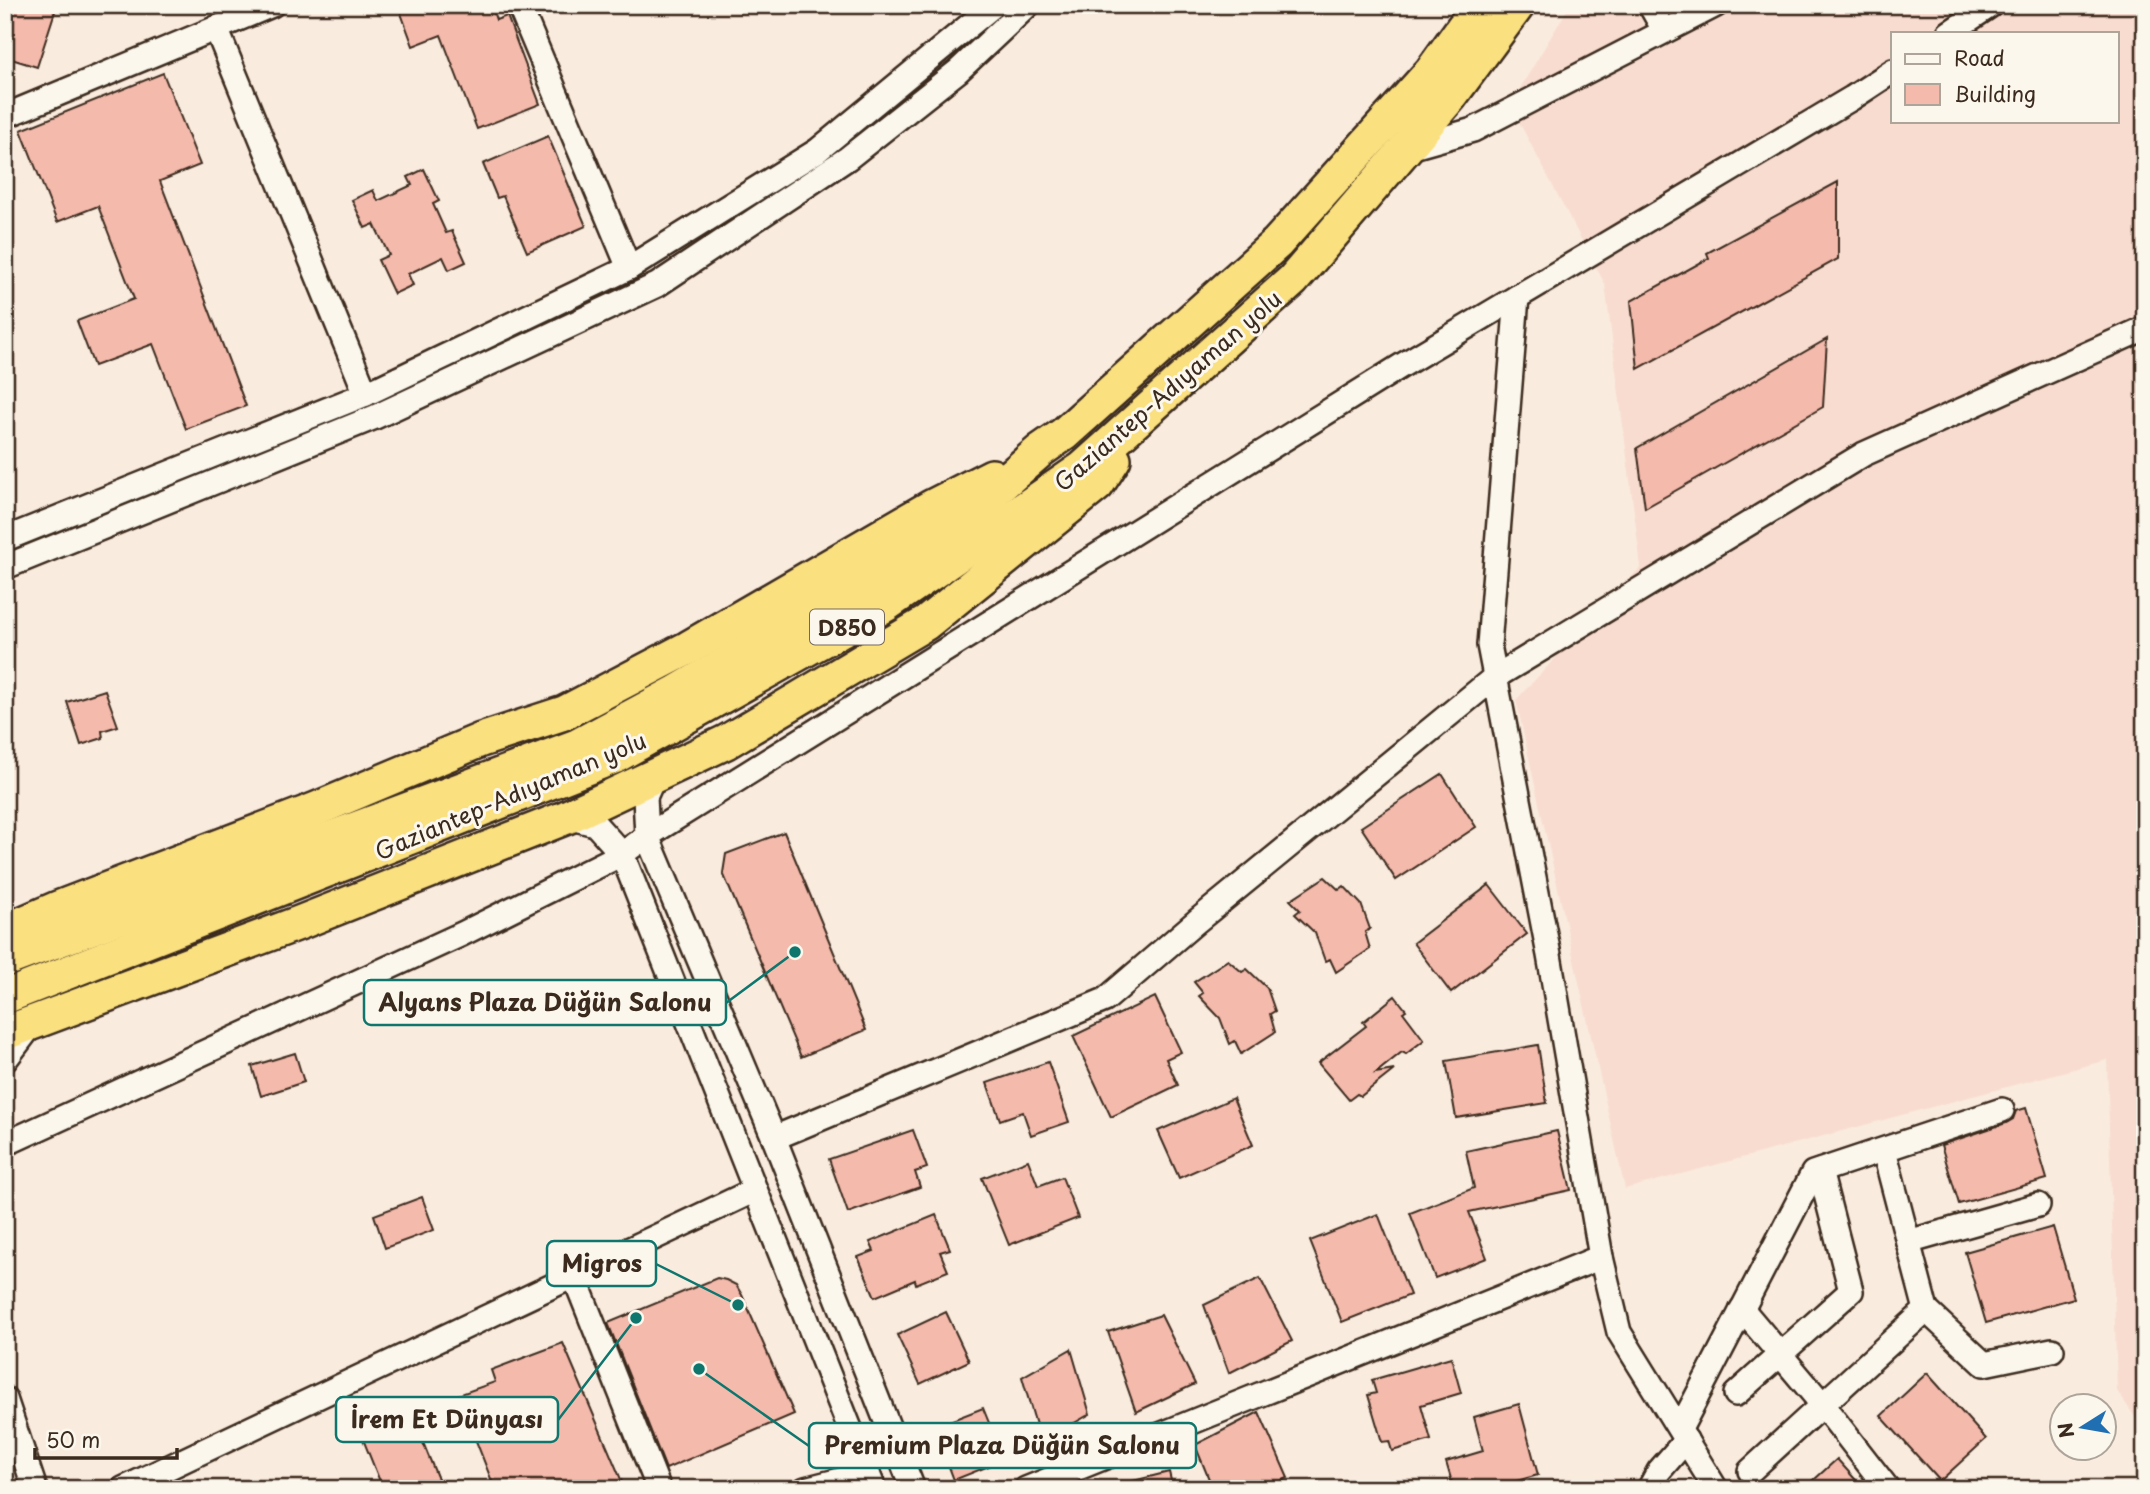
<svg xmlns="http://www.w3.org/2000/svg" width="2150" height="1494" font-family="'Playpen Sans',sans-serif">
<style>
.built{fill:#f8dcd0;fill-rule:evenodd}
.building{fill:#f4baac;stroke:#3b2a1e;stroke-width:2}
.lines{fill:none;stroke-linecap:round;stroke-linejoin:round}
.minor-casing{stroke:#3b2a1e;stroke-width:28}
.highway-casing{stroke:#3b2a1e;stroke-width:38}
.minor{stroke:#fbf7ec;stroke-width:23}
.highway{stroke:#fbe080;stroke-width:33}
.labels{text-anchor:middle;dominant-baseline:central;stroke-width:6;stroke-linejoin:round;paint-order:stroke}
.shield{fill:#fbf7ec;stroke:#75685c;stroke-width:2}
.shield-label{font-size:21px;font-weight:bold;fill:#3b2a1e}
.street-label{font-size:23px;fill:#3b2a1e;stroke:#fbf7ec}
.leader{fill:none;stroke:#0f766e;stroke-width:2.5}
.callout-dot{fill:#0f766e;stroke:#fbf7ec;stroke-width:2.5}
.callout{fill:#fbf7ec;stroke:#0f766e;stroke-width:2.5}
.callout-label{font-size:24px;text-anchor:middle;font-weight:bold;fill:#3b2a1e}
</style>
<rect width="100%" height="100%" fill="#faebdf"/>
<filter id="ink" filterUnits="userSpaceOnUse"><feTurbulence type="fractalNoise" baseFrequency=".0143" numOctaves="2"/><feDisplacementMap in="SourceGraphic" scale="14" xChannelSelector="R" yChannelSelector="G"/><feConvolveMatrix kernelMatrix="1 2 1 2 8 2 1 2 1" color-interpolation-filters="sRGB"/></filter>
<g filter="url(#ink)">
<path class="built" d="M 1570,5 L 2145,5 L 2145,1431 L 2117,1391 L 2107,1060 L 1625,1189 L 1516,700 L 1641,567 L 1605,284 L 1510,105 ZM 1893,33 L 2117,33 L 2117,121 L 1893,121 Z"/>
<g class="building">
<polygon points="5,5 57,5 37,67 5,57"/>
<polygon points="398,5 491,5 496,20 507,16 540,104 477,129 441,35 413,46"/>
<polygon points="163,73 200,165 160,181 246,406 186,429 153,344 94,366 77,321 134,299 98,206 57,222 21,130"/>
<polygon points="548,136 586,226 527,252 503,196 497,198 483,164"/>
<polygon points="424,169 439,201 433,204 446,233 452,231 466,262 449,270 443,257 408,274 413,285 394,294 378,260 389,255 374,224 365,228 352,200 373,190 378,201 412,185 408,177"/>
<polygon points="1838,182 1838,259 1638,369 1631,301 1709,258 1707,253"/>
<polygon points="1827,339 1823,407 1645,508 1637,448"/>
<polygon points="105,690 118,726 102,731 103,738 81,745 67,702"/>
<polygon points="1442,774 1476,827 1396,880 1361,827"/>
<polygon points="784,832 866,1030 801,1057 723,873 726,854"/>
<polygon points="1325,877 1339,890 1344,886 1361,904 1370,929 1365,932 1370,949 1336,972 1330,959 1325,961 1315,933 1295,914 1300,910 1290,900"/>
<polygon points="1489,885 1527,934 1451,993 1413,943"/>
<polygon points="1228,960 1242,972 1247,969 1267,988 1275,1011 1270,1014 1275,1032 1241,1054 1235,1041 1230,1044 1220,1018 1199,996 1203,993 1194,982"/>
<polygon points="1395,996 1406,1010 1403,1012 1424,1040 1406,1054 1402,1052 1376,1073 1394,1070 1361,1096 1357,1094 1349,1100 1318,1063 1366,1026 1363,1022"/>
<polygon points="1155,997 1181,1052 1166,1059 1178,1085 1111,1117 1073,1036"/>
<polygon points="1538,1045 1547,1103 1456,1118 1446,1061"/>
<polygon points="295,1053 304,1082 261,1096 252,1066"/>
<polygon points="1048,1062 1069,1122 1031,1135 1023,1112 1000,1120 987,1083"/>
<polygon points="1233,1098 1253,1145 1179,1178 1158,1131"/>
<polygon points="2026,1108 2047,1179 1959,1204 1941,1145 2006,1123 2013,1119 2016,1111"/>
<polygon points="913,1130 927,1168 915,1172 920,1187 848,1213 829,1159"/>
<polygon points="1557,1131 1571,1190 1469,1212 1487,1258 1435,1278 1410,1213 1474,1188 1466,1151"/>
<polygon points="1028,1160 1038,1186 1062,1177 1078,1218 1009,1245 982,1178"/>
<polygon points="422,1197 434,1230 385,1248 374,1215"/>
<polygon points="1378,1214 1410,1295 1342,1322 1310,1241"/>
<polygon points="936,1215 950,1249 940,1252 948,1271 916,1284 915,1280 875,1297 858,1257 874,1251 870,1242"/>
<polygon points="2053,1227 2074,1298 1986,1323 1965,1252"/>
<polygon points="717,1278 726,1280 736,1285 742,1295 794,1414 666,1469 608,1323"/>
<polygon points="1260,1278 1292,1341 1229,1373 1204,1305"/>
<polygon points="946,1312 969,1361 920,1384 897,1335"/>
<polygon points="1161,1315 1195,1384 1136,1412 1108,1332"/>
<polygon points="563,1343 623,1484 607,1489 495,1489 458,1395 495,1382 491,1370"/>
<polygon points="1071,1349 1090,1414 1041,1442 1022,1377"/>
<polygon points="1451,1357 1461,1393 1421,1405 1431,1440 1392,1451 1389,1441 1382,1442 1368,1395 1376,1393 1372,1380"/>
<polygon points="1927,1373 1986,1439 1940,1481 1881,1416"/>
<polygon points="1519,1404 1538,1475 1488,1489 1454,1489 1446,1462 1483,1451 1474,1417"/>
<polygon points="983,1408 1004,1460 954,1480 934,1427"/>
<polygon points="1259,1412 1288,1478 1262,1489 1213,1489 1195,1445"/>
<polygon points="413,1418 442,1489 383,1489 363,1439"/>
<polygon points="1837,1459 1864,1489 1804,1489"/>
<polygon points="1169,1472 1173,1489 1126,1489 1125,1483"/>
</g>
<g class="lines">
<g class="minor-casing">
<g id="minor">
<polyline points="519,5 629,268"/>
<polyline points="1650,5 1664,30"/>
<polyline points="216,28 366,394"/>
<polyline points="1949,33 1991,5"/>
<polyline points="5,116 272,5"/>
<polyline points="1406,149 1473,130 1716,5"/>
<polyline points="1517,297 1489,645 1549,955 1601,1257 1619,1332 1716,1489"/>
<polyline points="5,539 366,394 629,268 817,151 994,5"/>
<polyline points="5,567 375,417 657,285 848,158 958,71 1028,5"/>
<polyline points="654,777 645,797 647,836 774,1138 913,1489"/>
<polyline points="567,817 595,824 622,854 874,1489"/>
<polyline points="5,1060 33,1023"/>
<polyline points="774,1138 1105,1000 1197,921 1495,677 1864,454 2145,328"/>
<polyline points="5,1144 462,934 622,854 647,836 1401,366 1852,98 1893,71"/>
<polyline points="1908,1242 2038,1205"/>
<polyline points="574,1276 659,1489"/>
<polyline points="1742,1309 1822,1404 1888,1489"/>
<polyline points="1926,1310 1984,1364 2052,1350"/>
<polyline points="1736,1394 1851,1291 1820,1171"/>
<polyline points="5,1399 35,1489"/>
<polyline points="1680,1429 1813,1173 2002,1110"/>
<polyline points="1750,1471 1926,1310 1884,1150"/>
<polyline points="123,1489 755,1190"/>
<polyline points="805,1489 868,1473"/>
<polyline points="1026,1489 1601,1257"/>
<polyline points="1649,1489 1659,1471 1686,1440"/>
</g>
</g>
<g class="highway-casing">
<g id="highway">
<polyline points="5,931 58,908 314,810 481,740 564,713 688,648 931,507 992,476"/>
<polyline points="5,960 577,746 677,692 940,538 1041,450 1064,434 1277,243 1431,72 1479,5"/>
<polyline points="5,997 614,757 887,604 1083,468 1293,280 1450,97 1518,5"/>
<polyline points="5,1033 299,923 567,817 726,742 926,623 1097,485 1114,459"/>
</g>
</g>
<use href="#minor" class="minor"/>
<use href="#highway" class="highway"/>
</g>
</g>
<g class="labels">
<rect class="shield" x="810" y="609.5" width="74" height="35" rx="5"/>
<g class="shield-label">
<text x="847" y="627">D850</text>
</g>
<g class="street-label">
<text transform="translate(1167 390) rotate(-41)">Gaziantep-Adıyaman yolu</text>
<text transform="translate(510 795) rotate(-23)">Gaziantep-Adıyaman yolu</text>
</g>
</g>
<path class="leader" d="M795 952L726 1003M738 1305L656 1264M636 1318L558 1420M699 1369L809 1446"/>
<g class="callout-dot">
<circle cx="795" cy="952" r="7"/>
<circle cx="738" cy="1305" r="7"/>
<circle cx="636" cy="1318" r="7"/>
<circle cx="699" cy="1369" r="7"/>
</g>
<g class="callout">
<rect x="364" y="980" width="362" height="45" rx="7"/>
<rect x="547" y="1241" width="109" height="45" rx="7"/>
<rect x="336" y="1397" width="222" height="45" rx="7"/>
<rect x="809" y="1423" width="387" height="45" rx="7"/>
</g>
<g class="callout-label">
<text x="545" y="1011">Alyans Plaza Düğün Salonu</text>
<text x="602" y="1272">Migros</text>
<text x="447" y="1428">İrem Et Dünyası</text>
<text x="1002" y="1454">Premium Plaza Düğün Salonu</text>
</g>
<rect width="2150" height="1494" fill="none" stroke="#fbf7ec" stroke-width="28"/>
<rect x="14" y="14" width="2122" height="1466" fill="none" stroke="#3b2a1e" stroke-width="2.5" filter="url(#ink)"/>
<rect x="1891" y="32" width="228" height="91" fill="#fbf7ec" stroke="#aea59a" stroke-width="2"/>
<rect x="1905" y="54" width="35" height="10" fill="#fbf7ec" stroke="#aea59a" stroke-width="2"/>
<text x="1954" y="66" font-size="21" fill="#3b2a1e">Road</text>
<rect x="1905" y="84" width="35" height="21" fill="#f4baac" stroke="#aea59a" stroke-width="2"/>
<text x="1954" y="102" font-size="21" fill="#3b2a1e">Building</text>
<g transform="translate(2083 1427) rotate(259)"><circle r="33" fill="#fbf7ec" stroke="#aea59a" stroke-width="2"/>
<path d="M0-5L12 26L0 18L-12 26Z" fill="#1f6fb2"/>
<text y="-10" font-size="19" font-weight="bold" text-anchor="middle" fill="#3b2a1e">N</text>
</g>
<path d="M35 1448v10h142v-10" fill="none" stroke="#3b2a1e" stroke-width="3.5"/>
<text x="46" y="1448" font-size="21" fill="#3b2a1e" stroke="#fbf7ec" stroke-width="5" paint-order="stroke">50 m</text>
</svg>
